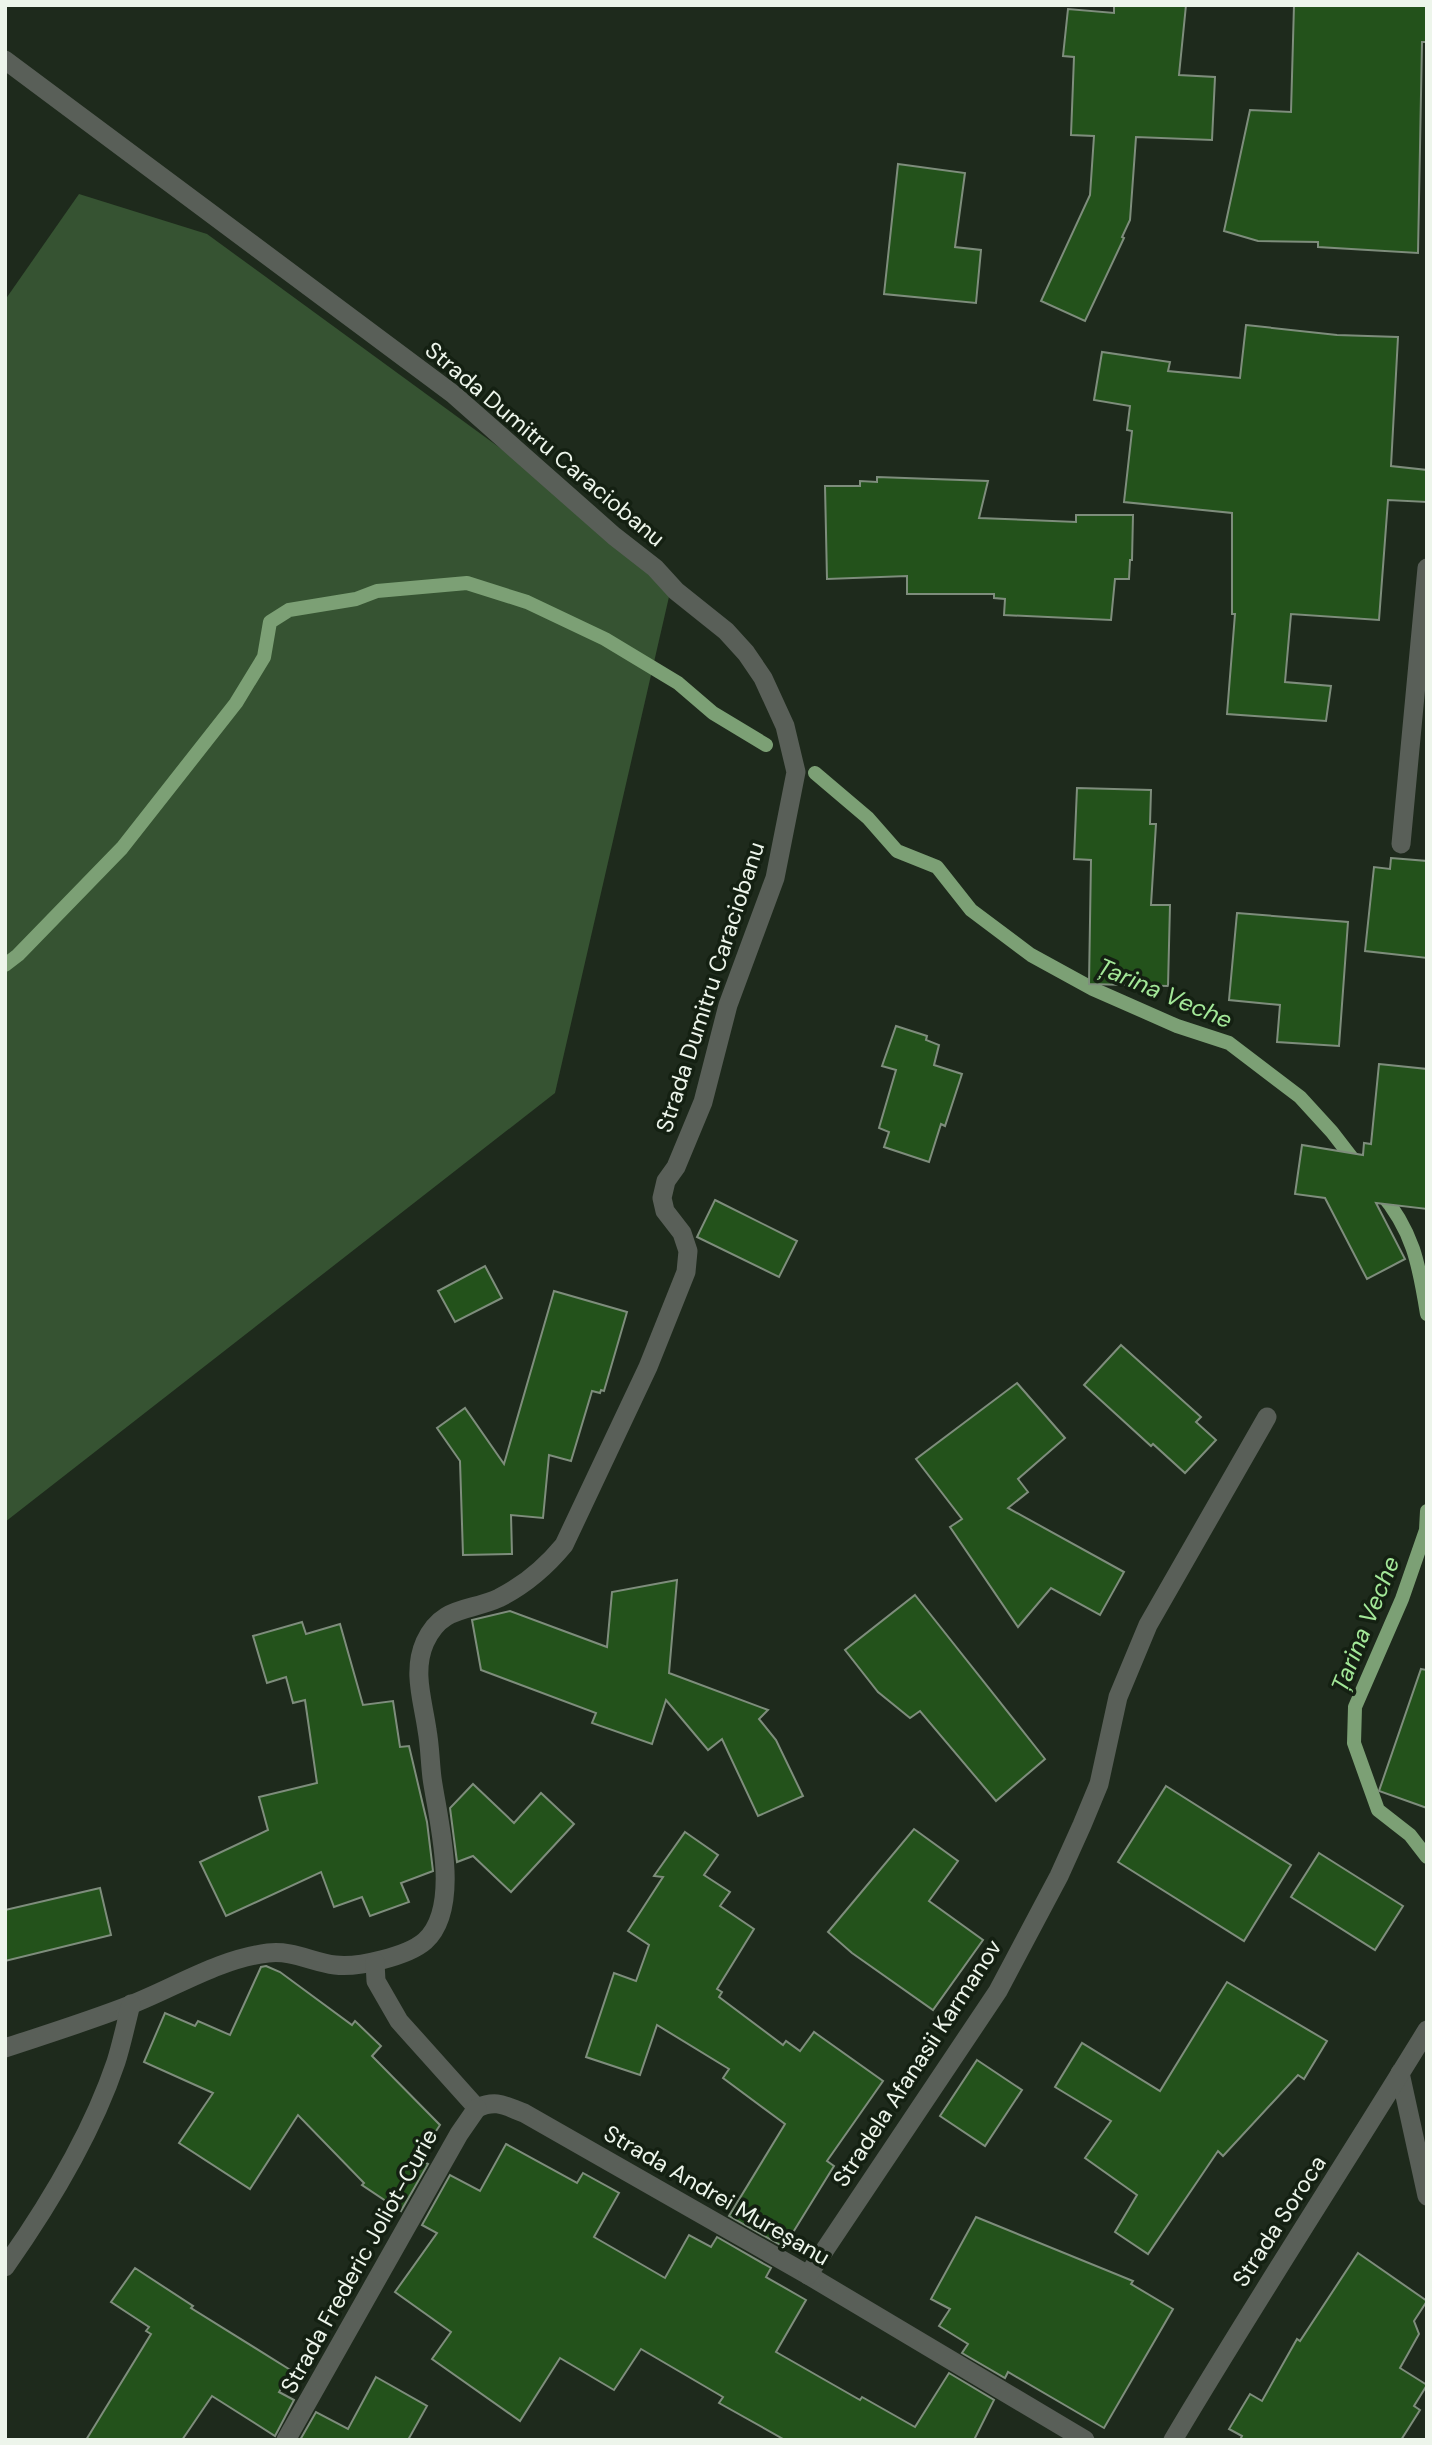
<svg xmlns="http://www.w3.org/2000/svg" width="1432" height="2445" font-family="'DM Sans',sans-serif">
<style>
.green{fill:#365332}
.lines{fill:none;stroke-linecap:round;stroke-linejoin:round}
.stream{stroke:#7ca075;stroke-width:14}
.building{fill:#23521b;stroke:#7e8d7c;stroke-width:2}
.minor{stroke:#595f58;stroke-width:19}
.tertiary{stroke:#595f58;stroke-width:19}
.labels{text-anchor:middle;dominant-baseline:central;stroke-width:7;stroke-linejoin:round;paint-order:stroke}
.street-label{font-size:23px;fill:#edf5eb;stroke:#142012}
.water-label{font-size:24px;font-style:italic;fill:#a3e898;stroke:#142012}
</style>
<rect width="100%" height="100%" fill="#1e2a1c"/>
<polygon class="green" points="79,194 207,234 674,575 555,1093 5,1522 5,300"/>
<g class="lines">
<g class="stream">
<polyline points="815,773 868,818 897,851 937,867 971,910 1031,955 1093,989 1177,1026 1229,1043 1300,1097 1332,1132 1359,1167"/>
<polyline points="5,965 18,955 122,848 236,703 264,657 270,622 289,610 356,599 377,591 467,583 527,602 605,639 678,683 713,713 766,745"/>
<path d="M 1379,1191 C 1413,1230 1419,1264 1427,1314"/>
<polyline points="1427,1511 1426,1530 1402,1599 1355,1707 1354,1743 1378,1810 1410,1835 1427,1857"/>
</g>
</g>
<g class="building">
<polygon points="1114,5 1186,5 1179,75 1215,77 1212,140 1136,137 1130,220 1122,237 1124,238 1085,321 1041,301 1090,195 1094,136 1071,135 1074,57 1063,56 1068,9 1114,13"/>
<polygon points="1294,5 1427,5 1427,42 1422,42 1418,253 1318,247 1318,242 1258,241 1224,231 1250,110 1291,112"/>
<polygon points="898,164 965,173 955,247 981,250 976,303 884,294"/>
<polygon points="1246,325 1337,335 1398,337 1391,466 1427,470 1427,502 1388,500 1379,620 1291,614 1285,682 1331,686 1326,721 1227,714 1235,614 1232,614 1232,513 1124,502 1132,431 1127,430 1130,406 1094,400 1102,352 1170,362 1168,371 1240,378"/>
<polygon points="877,477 988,481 979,518 1076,522 1076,515 1133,515 1132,560 1130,560 1129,579 1115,579 1111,620 1004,615 1005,599 994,598 994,594 907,594 907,576 827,579 825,486 860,486 860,481 877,482"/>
<polygon points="1077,788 1151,790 1150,824 1156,824 1151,905 1170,905 1168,986 1089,984 1091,860 1074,859"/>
<polygon points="1391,858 1427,861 1427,958 1365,951 1374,867 1390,869"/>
<polygon points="1237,913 1348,922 1339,1046 1277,1042 1280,1005 1229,1000"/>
<polygon points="896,1026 927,1036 926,1040 939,1045 934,1065 962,1074 945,1126 941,1124 929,1162 884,1147 889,1132 879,1128 896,1070 882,1066"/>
<polygon points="1379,1064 1427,1069 1427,1209 1376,1203 1405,1259 1367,1279 1325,1198 1295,1194 1302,1145 1363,1155 1364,1143 1371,1144"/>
<polygon points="715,1200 797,1241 779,1277 697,1237"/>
<polygon points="485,1266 502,1298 455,1322 438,1291"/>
<polygon points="554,1291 627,1312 604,1391 601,1390 600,1393 592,1391 571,1461 549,1455 543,1518 511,1515 512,1554 463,1555 460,1461 437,1428 465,1408 504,1464"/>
<polygon points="1121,1345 1201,1417 1196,1422 1216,1440 1185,1473 1153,1444 1151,1446 1084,1385"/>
<polygon points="1017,1383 1065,1438 1018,1479 1028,1492 1008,1508 1124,1572 1100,1615 1051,1588 1018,1627 950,1527 962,1519 916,1459"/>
<polygon points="677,1580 669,1673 768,1710 759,1719 776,1740 803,1796 758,1816 722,1739 708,1750 666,1700 652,1744 592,1723 596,1713 481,1670 472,1620 510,1611 607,1647 612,1592"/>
<polygon points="915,1595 1045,1759 996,1801 920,1711 910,1718 878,1692 845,1650"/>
<polygon points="302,1622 306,1634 340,1624 363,1705 393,1701 400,1747 409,1746 427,1822 433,1871 401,1883 409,1902 370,1916 362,1897 334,1907 321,1872 226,1916 200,1862 268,1830 259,1797 317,1783 305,1700 293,1703 286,1677 267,1683 253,1636"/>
<polygon points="1421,1669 1427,1670 1427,1808 1379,1791"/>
<polygon points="473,1784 514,1823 541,1793 574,1824 511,1892 473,1856 457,1862 450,1808"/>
<polygon points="1166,1786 1291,1865 1244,1941 1118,1862"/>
<polygon points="914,1829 958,1861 929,1901 983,1940 933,2010 852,1953 828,1932"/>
<polygon points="685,1832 718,1855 704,1875 730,1892 720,1906 754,1929 717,1989 722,1992 719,1997 783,2045 786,2041 800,2051 814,2032 883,2081 827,2161 834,2166 784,2247 729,2216 785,2124 723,2078 729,2069 657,2025 640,2075 586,2057 614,1973 636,1981 649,1945 628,1931 663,1877 654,1876"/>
<polygon points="1319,1853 1403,1906 1375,1950 1291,1897"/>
<polygon points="100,1888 111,1935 5,1961 5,1910"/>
<polygon points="266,1966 280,1972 352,2025 355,2021 381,2046 372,2056 440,2125 418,2159 428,2164 401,2211 362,2185 364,2183 298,2115 250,2189 179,2143 213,2093 144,2062 165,2013 195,2026 198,2021 230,2035 261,1967"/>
<polygon points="1227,1982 1327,2041 1304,2079 1298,2075 1223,2156 1218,2151 1148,2254 1115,2232 1137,2195 1085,2158 1111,2121 1055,2087 1082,2043 1160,2091"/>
<polygon points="977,2060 1022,2090 985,2146 940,2116"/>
<polygon points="506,2144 577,2183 583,2173 619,2193 594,2237 665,2278 689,2235 711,2247 717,2237 771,2268 766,2277 806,2300 776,2352 860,2400 862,2397 915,2427 949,2373 994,2400 974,2440 785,2440 719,2403 723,2397 641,2349 614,2390 560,2358 520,2421 432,2359 451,2332 395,2292 437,2233 422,2225 450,2175 480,2191"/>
<polygon points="976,2217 1133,2281 1131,2284 1173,2309 1104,2428 1008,2372 1005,2378 962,2353 968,2344 939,2326 950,2309 931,2299"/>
<polygon points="1358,2253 1427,2301 1414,2321 1419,2334 1400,2368 1427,2385 1414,2406 1420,2410 1401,2440 1240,2440 1242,2436 1229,2429 1250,2394 1262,2401 1297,2339 1300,2341"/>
<polygon points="135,2268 193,2306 191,2308 292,2371 279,2392 294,2400 275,2436 212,2396 182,2440 86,2440 151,2334 146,2331 149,2327 111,2302"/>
<polygon points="376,2377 427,2406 408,2440 300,2440 316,2412 348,2429"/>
</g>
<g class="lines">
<g class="minor">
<path d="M 5,60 L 453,394 L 614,536 L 655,568 L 676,591 L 726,631 L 746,653 L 763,678 L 785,726 L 796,772 L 775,878 L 728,1005 L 703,1102 L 676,1167 L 666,1181 L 662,1198 L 665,1211 L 682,1233 L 688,1251 L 686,1272 L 648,1367 L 564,1545 C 545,1568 525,1585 499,1598 C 469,1612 442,1605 425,1642 C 412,1671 423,1701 427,1730 C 430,1746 430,1762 432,1778 C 438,1821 462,1907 425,1941 C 408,1956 358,1968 335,1965 C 312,1962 292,1950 268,1953 C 219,1959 176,1987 130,2005 C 89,2021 47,2034 5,2048"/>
<polyline points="1401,844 1427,568"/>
<path d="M 375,1962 L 376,1981 L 399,2021 L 477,2108 C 497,2099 505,2106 524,2113 L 808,2275 L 1085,2440"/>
<polyline points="1400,2073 1427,2196"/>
<path d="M 5,2267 C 48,2206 92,2133 116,2062 C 122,2043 126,2023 131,2004"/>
<polyline points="808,2275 998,1991 1059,1876 1082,1825 1099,1784 1118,1697 1148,1625 1267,1417"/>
<polyline points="286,2440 459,2134 477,2108"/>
</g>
<path class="tertiary" d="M 1173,2440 C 1255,2302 1343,2167 1427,2030"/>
</g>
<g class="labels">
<g class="street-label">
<text transform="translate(545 444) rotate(40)">Strada Dumitru Caraciobanu</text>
<text transform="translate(710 987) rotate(-72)">Strada Dumitru Caraciobanu</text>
<text transform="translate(917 2063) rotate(-57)">Stradela Afanasii Karmanov</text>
<text transform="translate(717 2195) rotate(30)">Strada Andrei Mureșanu</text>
<text transform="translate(1279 2221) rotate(-57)">Strada Soroca</text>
<text transform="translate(359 2261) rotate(-61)">Strada Frederic Joliot-Curie</text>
</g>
<g class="water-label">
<text transform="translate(1165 993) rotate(23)">Țarina Veche</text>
<text transform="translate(1365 1624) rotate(-68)">Țarina Veche</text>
</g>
</g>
<rect width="1432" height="2445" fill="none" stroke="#edf5eb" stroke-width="14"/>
</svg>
